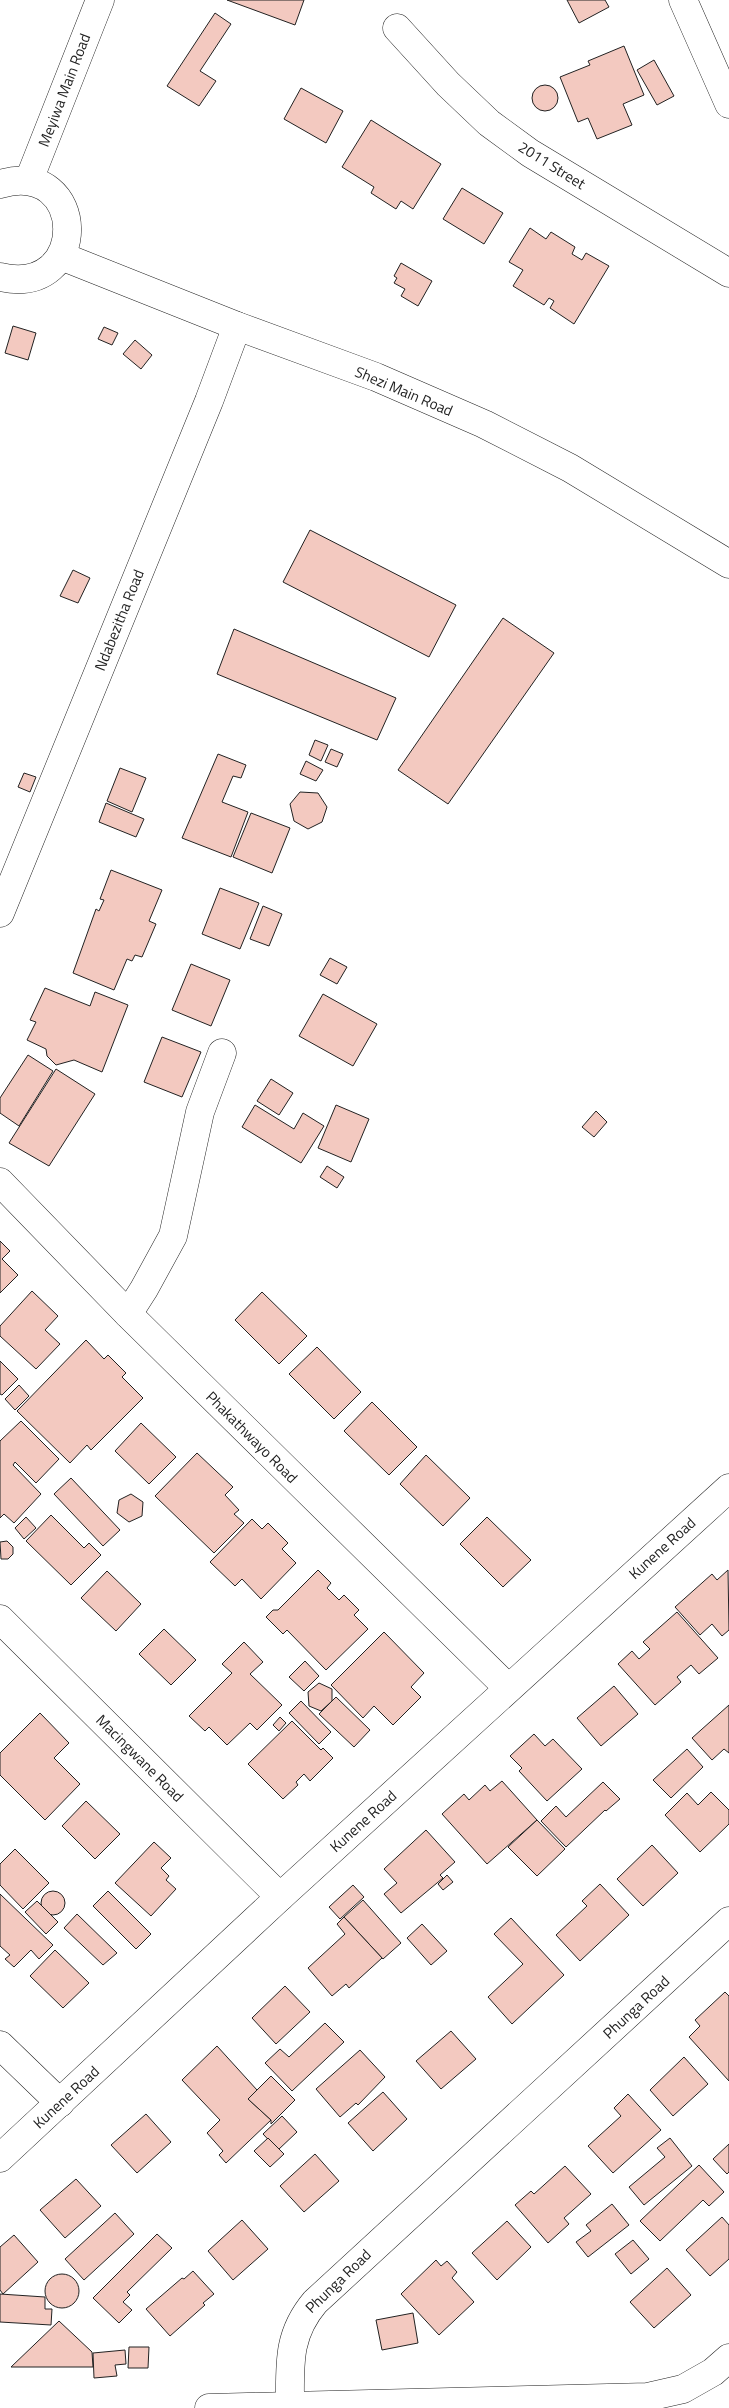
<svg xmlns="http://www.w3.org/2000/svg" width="729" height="2408" font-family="'Titillium Web',sans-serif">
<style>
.building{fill:#f3c9c0;stroke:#222}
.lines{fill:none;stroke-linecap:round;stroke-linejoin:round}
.minor-casing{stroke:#222;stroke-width:29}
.tertiary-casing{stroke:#222;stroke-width:29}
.minor{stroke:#fff;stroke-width:28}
.tertiary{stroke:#fff;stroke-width:28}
.labels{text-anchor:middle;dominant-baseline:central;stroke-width:4;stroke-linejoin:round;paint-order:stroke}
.street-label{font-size:15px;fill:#222;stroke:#fff}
</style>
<rect width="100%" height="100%" fill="#fff"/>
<g class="building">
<polygon points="227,0 304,0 295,25"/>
<polygon points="567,0 605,0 609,7 579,23"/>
<polygon points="215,13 231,24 200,71 216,81 199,106 167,86"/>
<polygon points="624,46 644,95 623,104 632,125 597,139 588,118 578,122 560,77 590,65 588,61"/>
<polygon points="654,60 674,96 657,105 637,70"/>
<circle cx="545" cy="98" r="13"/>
<polygon points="301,88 343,111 326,143 284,119"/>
<polygon points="371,120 441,164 413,209 401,201 396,209 371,193 374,187 342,167"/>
<polygon points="462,188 503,213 484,244 443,219"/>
<polygon points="530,228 546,239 551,232 575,247 572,254 582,260 586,253 609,266 574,324 550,308 554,301 549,298 544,305 513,286 523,270 509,262"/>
<polygon points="401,263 432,281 418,306 401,296 405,289 394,283 397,278 394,276"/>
<polygon points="13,326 36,333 28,360 5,353"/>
<polygon points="104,327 118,333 112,345 98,339"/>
<polygon points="135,340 152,355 141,369 123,354"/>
<polygon points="310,530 456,605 429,657 283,582"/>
<polygon points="73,570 90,578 78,603 60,596"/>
<polygon points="503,618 554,653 448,804 398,770"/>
<polygon points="234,629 396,698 377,740 217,674"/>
<polygon points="315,740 328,745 321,761 309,755"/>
<polygon points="331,749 343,754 337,767 325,762"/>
<polygon points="218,754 246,765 241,778 233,776 222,802 248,812 231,857 182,838"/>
<polygon points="306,761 323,770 316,781 300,774"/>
<polygon points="120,768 146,778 132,812 107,801"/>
<polygon points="24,773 36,777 30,792 18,787"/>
<polygon points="300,792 318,793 327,807 322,822 308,829 294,821 290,804"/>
<polygon points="106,803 144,819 136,837 99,822"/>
<polygon points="251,813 290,828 272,873 233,857"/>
<polygon points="111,870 162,890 149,921 156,924 142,957 135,955 132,961 127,959 114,990 73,973 96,909 99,911 104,900 100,899"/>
<polygon points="220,888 259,903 240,949 202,934"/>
<polygon points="263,906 282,914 269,946 250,939"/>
<polygon points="330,958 347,967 337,984 320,975"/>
<polygon points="191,964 230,980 211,1026 172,1010"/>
<polygon points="45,988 90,1006 95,992 128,1005 102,1072 74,1060 56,1065 47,1056 46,1049 27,1040 36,1022 30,1020"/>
<polygon points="323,994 377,1024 353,1066 299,1036"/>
<polygon points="162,1037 201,1052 182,1097 144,1082"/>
<polygon points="28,1055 53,1071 19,1126 0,1113 0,1098"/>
<polygon points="56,1069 95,1094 49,1166 9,1143"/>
<polygon points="271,1079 293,1093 279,1115 257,1101"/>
<polygon points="255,1105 294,1129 303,1113 324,1126 301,1163 242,1127"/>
<polygon points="336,1105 369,1119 351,1162 318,1148"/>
<polygon points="596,1111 607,1122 594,1137 582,1127"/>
<polygon points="327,1166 344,1177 337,1188 320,1177"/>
<polygon points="0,1241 10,1251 2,1259 18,1275 0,1293"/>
<polygon points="32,1291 58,1316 45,1330 60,1344 36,1369 0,1336 0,1326"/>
<polygon points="262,1292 307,1336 279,1364 235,1320"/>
<polygon points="86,1340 104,1359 108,1355 126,1373 122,1377 143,1398 91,1450 87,1445 70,1463 17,1411"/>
<polygon points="317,1347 361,1392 334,1419 289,1374"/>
<polygon points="0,1361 18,1379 2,1395 0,1394"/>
<polygon points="19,1385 29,1396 15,1410 5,1399"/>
<polygon points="372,1402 417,1447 389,1475 344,1431"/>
<polygon points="21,1421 59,1459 36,1483 15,1462 13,1465 41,1494 14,1523 4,1514 0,1518 0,1441"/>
<polygon points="141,1423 176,1457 149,1484 115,1451"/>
<polygon points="197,1453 233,1487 225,1495 239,1510 234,1514 244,1523 214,1553 155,1496"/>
<polygon points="426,1455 470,1498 443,1526 400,1484"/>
<polygon points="71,1478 120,1530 103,1546 54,1494"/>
<polygon points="131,1494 143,1502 142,1516 129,1522 117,1513 119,1500"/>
<polygon points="51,1515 84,1548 89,1543 101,1555 71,1585 26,1541"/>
<polygon points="26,1517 36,1528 24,1539 15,1528"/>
<polygon points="487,1517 531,1560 503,1587 460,1544"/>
<polygon points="252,1519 262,1529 268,1523 288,1543 282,1549 296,1563 261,1599 242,1579 235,1586 210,1562"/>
<polygon points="7,1541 13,1547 13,1554 8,1559 1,1559 0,1542"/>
<polygon points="318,1570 331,1583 327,1588 339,1600 344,1595 359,1610 354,1615 368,1629 326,1670 287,1630 283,1634 266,1617 273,1610 278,1610"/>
<polygon points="728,1570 729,1630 722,1636 712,1624 700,1635 675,1607 712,1574 717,1580"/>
<polygon points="107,1571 141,1604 116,1631 81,1598"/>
<polygon points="677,1612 718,1658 699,1674 691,1665 677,1677 681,1682 655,1705 618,1664 632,1651 639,1659 650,1649 643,1642"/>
<polygon points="164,1629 196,1660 171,1685 139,1654"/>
<polygon points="384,1632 424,1673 411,1687 421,1697 393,1725 374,1706 363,1718 331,1685"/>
<polygon points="244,1642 263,1662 250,1674 282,1705 257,1730 250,1723 227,1745 209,1727 205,1731 189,1716 232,1673 222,1664"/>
<polygon points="305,1661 319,1676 304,1691 289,1677"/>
<polygon points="319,1683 332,1689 332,1701 321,1711 309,1706 308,1692"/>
<polygon points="614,1686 638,1714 601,1746 577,1718"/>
<polygon points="336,1697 370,1730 354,1747 319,1714"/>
<polygon points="301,1701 331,1732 319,1744 289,1713"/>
<polygon points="729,1705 729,1753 724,1749 712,1760 692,1738"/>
<polygon points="40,1713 69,1743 54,1758 80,1784 45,1820 0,1775 0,1753"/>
<polygon points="280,1717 286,1723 279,1731 273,1725"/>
<polygon points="292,1721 321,1750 323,1748 333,1758 310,1781 304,1774 296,1782 298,1785 283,1799 248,1764"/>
<polygon points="534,1734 545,1746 553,1739 582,1769 547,1801 519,1771 522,1768 510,1756"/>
<polygon points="687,1749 703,1767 671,1798 653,1780"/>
<polygon points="502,1781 537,1820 487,1864 442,1814 464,1794 469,1800 485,1785 490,1791"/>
<polygon points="603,1782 620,1799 606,1811 605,1810 566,1847 541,1821 556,1806 566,1817"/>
<polygon points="711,1792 729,1810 729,1824 700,1852 665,1815 687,1793 698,1805"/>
<polygon points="86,1801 120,1834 95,1859 62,1826"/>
<polygon points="537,1820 565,1849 537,1876 508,1847"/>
<polygon points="426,1830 455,1862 440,1875 443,1878 401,1913 384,1894 397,1883 384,1869"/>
<polygon points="154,1842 171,1858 161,1868 169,1876 166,1880 176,1889 151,1916 115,1883"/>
<polygon points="652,1845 678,1873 643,1906 617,1879"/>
<polygon points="15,1849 49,1883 23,1909 0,1885 0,1864"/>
<polygon points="447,1875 453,1882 443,1890 438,1884"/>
<polygon points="600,1884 629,1915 580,1961 556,1935 587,1906 582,1901"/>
<polygon points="353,1885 364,1897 340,1919 329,1907"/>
<polygon points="108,1891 151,1934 136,1949 93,1906"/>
<circle cx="53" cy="1903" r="12"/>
<polygon points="0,1894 53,1945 39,1959 31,1950 14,1967 5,1959 10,1955 0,1946"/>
<polygon points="363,1900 401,1943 383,1959 344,1917"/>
<polygon points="37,1901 58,1922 46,1934 25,1912"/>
<polygon points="77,1914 117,1953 103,1965 64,1928"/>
<polygon points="344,1917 382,1958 349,1988 346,1984 332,1996 308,1968 345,1934 337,1924"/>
<polygon points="511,1918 564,1975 512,2024 488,1997 523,1964 494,1934"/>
<polygon points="422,1924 447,1951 431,1965 407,1938"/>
<polygon points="55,1950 89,1983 63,2008 30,1976"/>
<polygon points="285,1986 310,2012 276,2044 252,2018"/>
<polygon points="725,1992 729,1996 729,2081 689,2037 700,2026 695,2020"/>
<polygon points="325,2023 344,2042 292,2091 265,2063 280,2049 289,2057"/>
<polygon points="451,2031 476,2059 441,2089 416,2061"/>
<polygon points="217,2046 257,2090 248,2099 271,2120 226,2163 219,2155 223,2151 207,2133 220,2120 182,2080"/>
<polygon points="360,2050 385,2077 358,2105 356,2103 340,2117 316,2089"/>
<polygon points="684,2057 708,2084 673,2116 650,2090"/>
<polygon points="271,2076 295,2100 271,2124 271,2120 248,2099"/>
<polygon points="383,2092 407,2119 373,2151 348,2123"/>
<polygon points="628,2094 661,2130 613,2173 588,2146 621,2116 614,2108"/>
<polygon points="146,2114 171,2142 137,2173 111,2145"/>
<polygon points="282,2116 297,2132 278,2150 263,2134"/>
<polygon points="268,2138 284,2154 270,2167 254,2151"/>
<polygon points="670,2138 692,2166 644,2205 629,2187 665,2157 657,2148"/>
<polygon points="729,2144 729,2172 727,2174 713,2159"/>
<polygon points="315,2154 339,2181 304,2212 280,2186"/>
<polygon points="699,2165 724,2192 709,2206 703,2200 660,2241 640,2221"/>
<polygon points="565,2166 591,2194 564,2218 569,2224 548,2243 515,2205 531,2191 534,2194"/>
<polygon points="76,2179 101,2206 65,2238 40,2210"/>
<polygon points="612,2204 629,2225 588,2257 576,2242 591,2231 586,2225"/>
<polygon points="115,2213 134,2234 84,2280 65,2259"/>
<polygon points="722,2217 729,2225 729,2259 710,2276 686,2250"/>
<polygon points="242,2220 268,2249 233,2280 208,2251"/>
<polygon points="507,2221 531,2247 497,2280 472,2253"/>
<polygon points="157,2234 172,2248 127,2292 130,2295 123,2302 132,2310 119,2323 93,2298"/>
<polygon points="14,2235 38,2262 3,2294 0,2290 0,2247"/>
<polygon points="633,2240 649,2259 631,2274 615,2254"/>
<polygon points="436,2260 441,2266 447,2261 457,2272 452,2278 474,2302 439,2335 401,2294"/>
<polygon points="667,2268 691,2295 654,2328 630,2302"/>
<polygon points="193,2271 214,2294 203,2303 205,2305 170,2336 146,2309 182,2278 184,2279"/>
<circle cx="62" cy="2291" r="17"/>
<polygon points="0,2294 45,2297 45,2309 52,2309 51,2325 0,2322"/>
<polygon points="413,2313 418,2343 382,2350 376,2320"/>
<polygon points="59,2321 92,2352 93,2367 11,2367"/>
<polygon points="129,2347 149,2347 148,2368 128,2368"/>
<polygon points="125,2350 126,2364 115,2365 117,2376 94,2378 93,2353"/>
</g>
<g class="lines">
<g class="minor-casing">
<g id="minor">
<polyline points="683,0 729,104"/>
<polyline points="397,28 448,84 489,123 530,153 729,273"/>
<polyline points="0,913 209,401 237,326"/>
<polyline points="0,1182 128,1314 508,1688"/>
<polyline points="128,1314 144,1289 173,1236 200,1112 222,1053"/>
<polyline points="0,1619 280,1897"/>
<path d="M 729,1921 L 315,2302 C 287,2335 290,2365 290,2406 L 648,2397 L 683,2389 L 713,2372 L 729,2358"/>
<polyline points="0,2045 60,2103"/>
<polyline points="0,2158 280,1897 729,1488"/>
<polyline points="209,2408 290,2406"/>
</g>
</g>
<g class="tertiary-casing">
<g id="tertiary">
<polyline points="29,180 100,0"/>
<path d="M 0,184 C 88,158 91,298 0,277"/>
<polyline points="61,256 237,326 376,377 484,424 570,468 729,564"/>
</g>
</g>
<use href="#minor" class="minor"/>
<use href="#tertiary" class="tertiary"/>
</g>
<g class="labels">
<g class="street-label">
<text transform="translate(64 90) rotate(-69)">Meyiwa Main Road</text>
<text transform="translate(552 165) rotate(32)">2011 Street</text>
<text transform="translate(404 391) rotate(23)">Shezi Main Road</text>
<text transform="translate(119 620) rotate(-68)">Ndabezitha Road</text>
<text transform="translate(252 1437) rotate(45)">Phakathwayo Road</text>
<text transform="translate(662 1548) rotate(-42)">Kunene Road</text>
<text transform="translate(140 1758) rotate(45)">Macingwane Road</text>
<text transform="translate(363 1821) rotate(-42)">Kunene Road</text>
<text transform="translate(636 2007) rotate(-43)">Phunga Road</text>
<text transform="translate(66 2097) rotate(-43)">Kunene Road</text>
<text transform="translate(338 2281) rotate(-44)">Phunga Road</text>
</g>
</g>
</svg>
